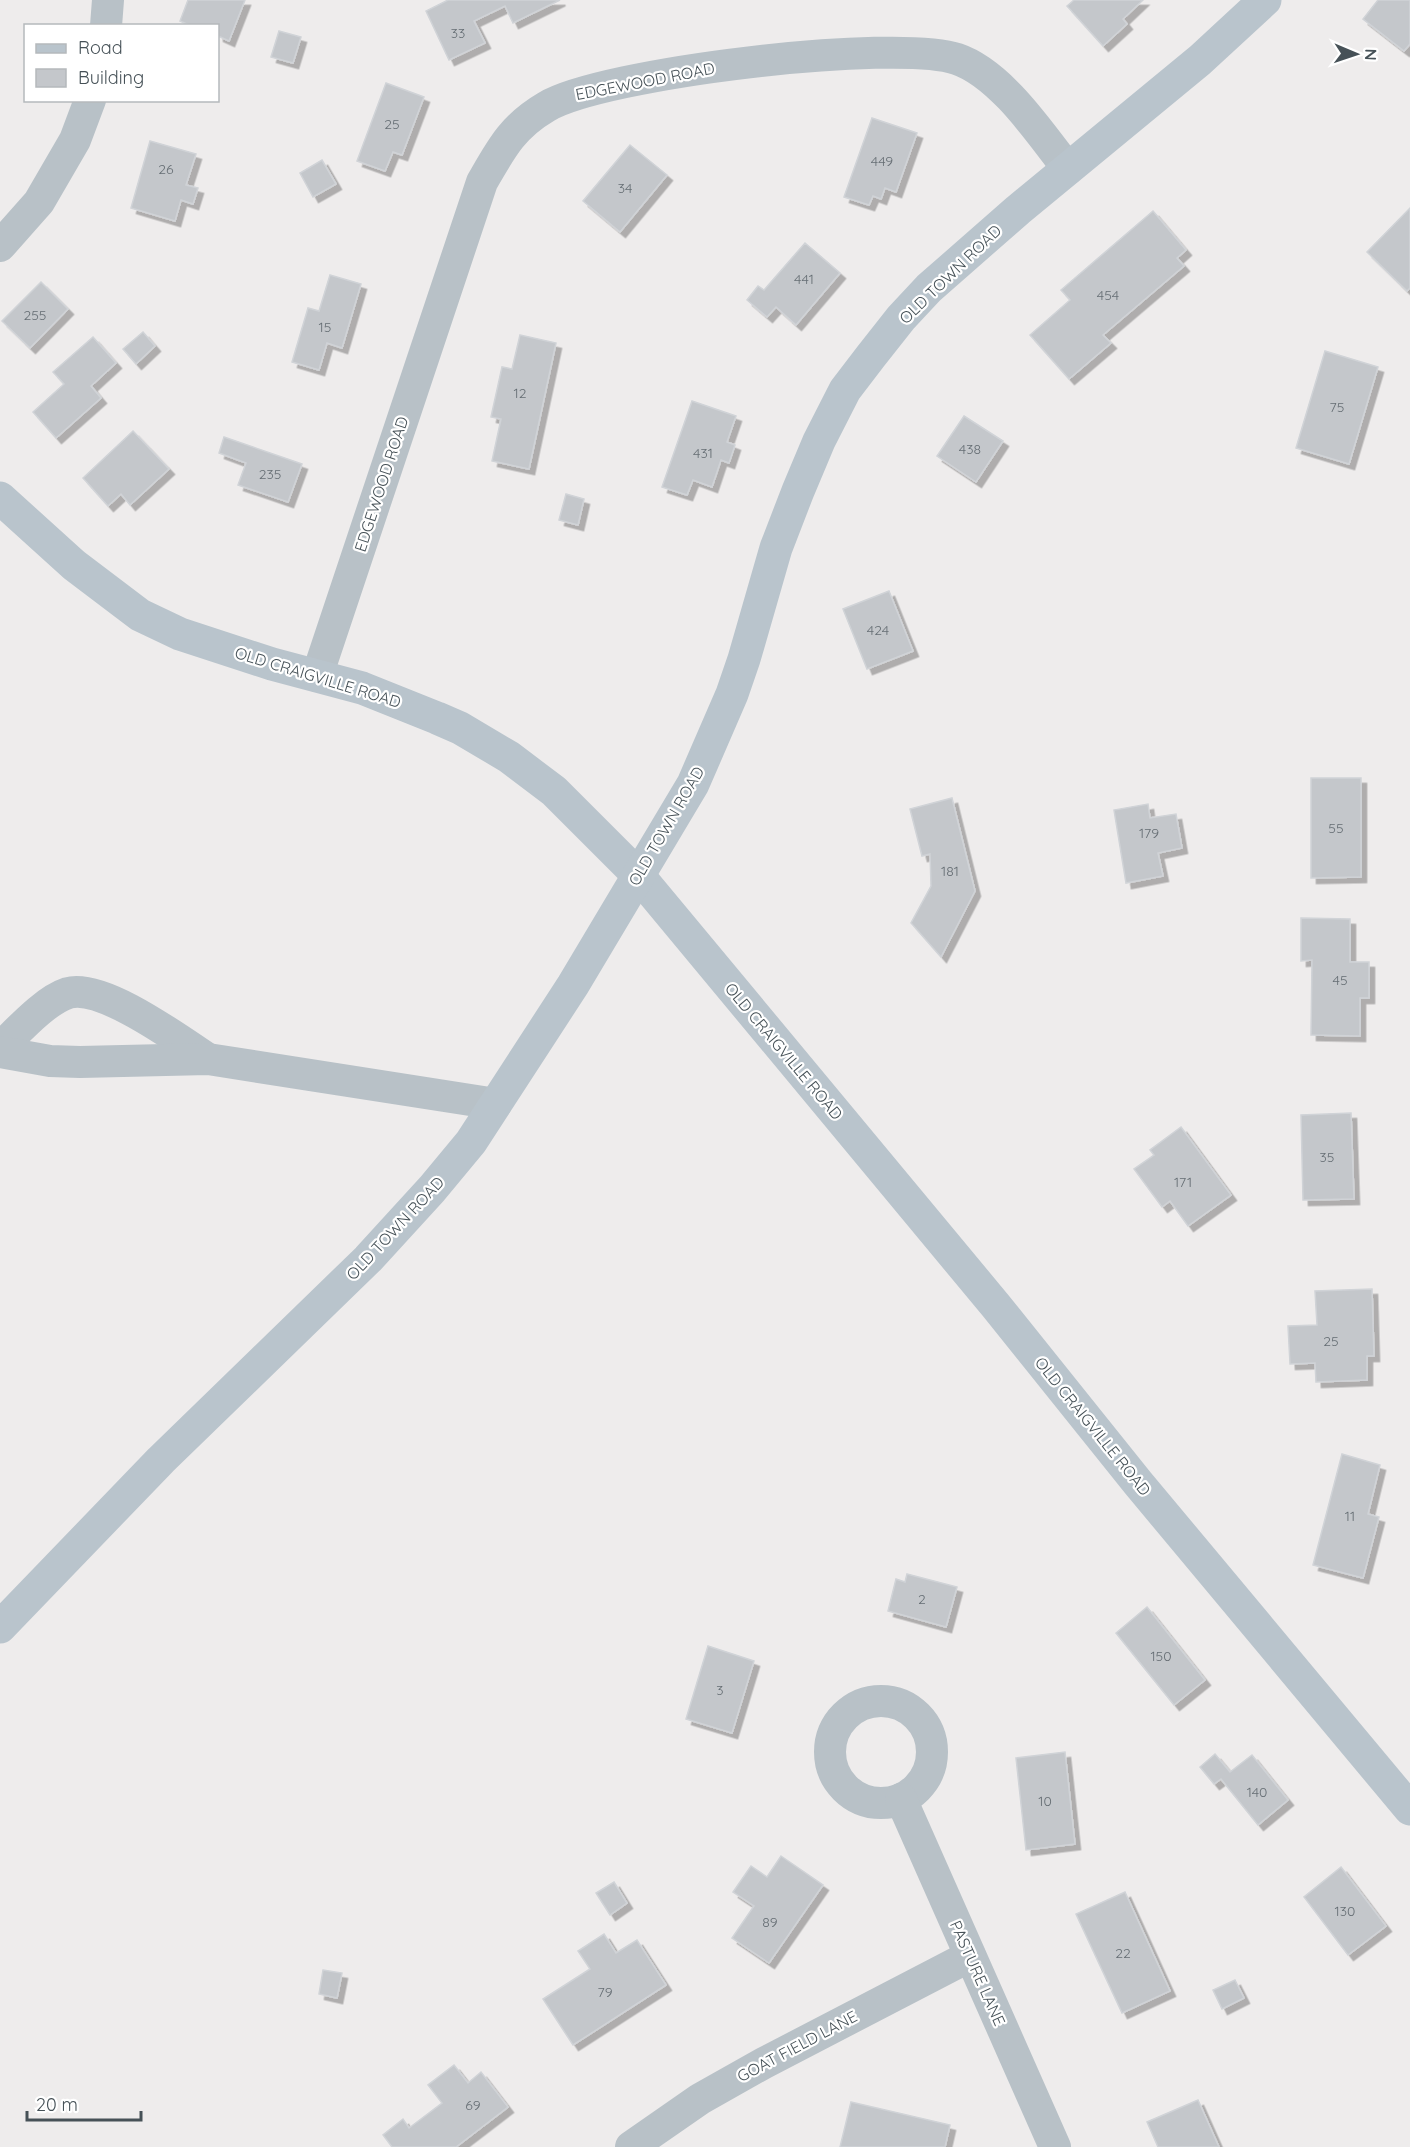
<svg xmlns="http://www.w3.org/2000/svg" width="1410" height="2147" font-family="Quicksand,sans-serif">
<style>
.building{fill:#c4c7cb;stroke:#d0d3d7;stroke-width:1.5;filter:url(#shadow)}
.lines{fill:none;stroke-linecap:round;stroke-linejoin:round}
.street{stroke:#b8c1c7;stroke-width:32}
.secondary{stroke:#b9c4cc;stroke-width:33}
.labels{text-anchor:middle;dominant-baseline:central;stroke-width:4.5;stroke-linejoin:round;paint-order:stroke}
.number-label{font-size:14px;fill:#666e74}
.street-label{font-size:16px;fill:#465157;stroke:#fff}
</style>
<defs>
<filter id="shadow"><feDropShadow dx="5.5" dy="5.5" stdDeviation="0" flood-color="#0004"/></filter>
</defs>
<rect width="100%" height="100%" fill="#eeecec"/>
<g class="building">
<polygon points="188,0 245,0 229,41 218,36 218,26 191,26 180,21"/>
<polygon points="448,0 560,0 513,23 505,6 474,21 485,43 449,60 426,11"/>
<polygon points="1074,0 1143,0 1123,19 1127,24 1103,46 1067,6"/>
<polygon points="1378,0 1410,0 1410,44 1404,51 1363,19"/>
<polygon points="279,31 301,37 293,63 271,57"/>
<polygon points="386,83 424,97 402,155 393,152 385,171 357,161"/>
<polygon points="872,118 917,133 896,192 885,188 881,199 873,196 869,205 844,197"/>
<polygon points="150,141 196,154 186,185 198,188 193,204 181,200 175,221 131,208"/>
<polygon points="630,145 667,175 620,232 583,201"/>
<polygon points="322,160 336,184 313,197 300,173"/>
<polygon points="1410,208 1410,288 1407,291 1367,252"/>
<polygon points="1153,211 1186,250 1177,258 1184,266 1103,335 1111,343 1069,379 1030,335 1070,300 1061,290"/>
<polygon points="805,243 840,273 796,325 776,307 767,317 747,300 758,286 764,290"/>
<polygon points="330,275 361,284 342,348 327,343 319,370 292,362 308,308 319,311"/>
<polygon points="41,282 68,309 30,348 2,321"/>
<polygon points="143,332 155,346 136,364 123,349"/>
<polygon points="520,335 556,343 529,469 492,461 501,419 491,417 502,367 512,369"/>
<polygon points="93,337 116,363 91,386 101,398 56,438 33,412 64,384 53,372"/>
<polygon points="1325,351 1378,367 1349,464 1296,448"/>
<polygon points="692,401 736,416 727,442 735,445 729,463 721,460 712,487 693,480 687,495 662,487"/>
<polygon points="964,416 1003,441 976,482 937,456"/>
<polygon points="133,431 169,469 130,505 121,494 108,506 83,478"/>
<polygon points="224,437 302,464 288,502 238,485 246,463 219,453"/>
<polygon points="566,494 584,499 578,525 559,520"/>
<polygon points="889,591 913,651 867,669 843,609"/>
<polygon points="1311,778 1361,778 1361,877 1311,878"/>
<polygon points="952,798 975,891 941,957 911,923 931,886 930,854 922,856 910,809"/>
<polygon points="1148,804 1150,818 1176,814 1182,848 1158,853 1163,876 1126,883 1114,810"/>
<polygon points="1301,918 1350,919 1350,962 1369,962 1369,998 1360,998 1360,1036 1311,1035 1312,960 1301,961"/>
<polygon points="1351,1113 1354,1199 1303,1200 1301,1115"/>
<polygon points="1181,1127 1231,1195 1188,1226 1170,1201 1162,1207 1134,1169 1154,1155 1150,1150"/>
<polygon points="1372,1289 1374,1356 1367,1356 1367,1380 1316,1382 1315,1363 1290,1364 1288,1326 1317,1325 1315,1291"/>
<polygon points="1342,1454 1380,1465 1368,1514 1379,1517 1363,1578 1313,1565"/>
<polygon points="907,1574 957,1587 946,1627 888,1611 896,1579 905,1582"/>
<polygon points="1147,1607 1205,1680 1174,1705 1116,1633"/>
<polygon points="708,1646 754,1661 732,1733 686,1719"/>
<polygon points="1065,1752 1075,1844 1026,1850 1016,1758"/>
<polygon points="1215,1754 1230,1772 1252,1755 1288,1800 1258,1825 1221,1779 1214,1784 1200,1767"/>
<polygon points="781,1856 823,1885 769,1963 732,1938 754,1906 733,1892 751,1866 767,1877"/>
<polygon points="1341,1867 1386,1926 1348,1955 1304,1897"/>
<polygon points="614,1882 627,1903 610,1915 596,1893"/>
<polygon points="1125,1892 1170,1991 1122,2013 1076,1914"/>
<polygon points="604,1934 616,1953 637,1940 666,1985 573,2045 543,1999 590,1969 578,1951"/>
<polygon points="323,1970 342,1973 337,1998 319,1994"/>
<polygon points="1235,1980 1244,1998 1222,2009 1213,1990"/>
<polygon points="454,2065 468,2083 481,2072 508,2107 456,2147 392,2147 383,2135 403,2119 409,2128 442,2103 428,2085"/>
<polygon points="1198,2100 1219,2147 1158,2147 1147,2122"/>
<polygon points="851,2102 950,2125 945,2147 840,2147"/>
</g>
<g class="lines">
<g class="street">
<polyline points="106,26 108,0"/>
<polyline points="0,246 39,202 75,140 90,100"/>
<path d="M 317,676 L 482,182 C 501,149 512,127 546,107 C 601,73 896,38 957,59 C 1001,74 1040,133 1068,169"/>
<path d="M 0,1048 C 18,1031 44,1001 68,993 C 102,983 179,1040 208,1059"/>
<polyline points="0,1052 50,1061 80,1062 208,1059 496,1104"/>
<circle cx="881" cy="1752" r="51"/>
<polyline points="901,1799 1055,2147"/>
<polyline points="631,2147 700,2099 764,2063 970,1956"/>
</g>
<g class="secondary">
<polyline points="0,498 74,565 140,615 180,634 272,664 362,688 437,718 460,728 509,757 554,791 638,875 996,1306 1138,1483 1410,1809"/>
<polyline points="0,1627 161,1460 368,1259 432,1189 471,1142 573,985 693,784 732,694 744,659 776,548 798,491 819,441 845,390 871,356 901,318 929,288 1018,210 1200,60 1265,0"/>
</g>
</g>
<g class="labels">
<g class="number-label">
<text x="458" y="33">33</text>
<text x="392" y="124">25</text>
<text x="882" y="161">449</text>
<text x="166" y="169">26</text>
<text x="625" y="188">34</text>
<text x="804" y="279">441</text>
<text x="1108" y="295">454</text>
<text x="35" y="315">255</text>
<text x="325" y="327">15</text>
<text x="520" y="393">12</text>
<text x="1337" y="407">75</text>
<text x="970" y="449">438</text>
<text x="703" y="453">431</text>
<text x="270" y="474">235</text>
<text x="878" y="630">424</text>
<text x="1336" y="828">55</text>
<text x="1149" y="833">179</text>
<text x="950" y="871">181</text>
<text x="1340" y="980">45</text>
<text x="1327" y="1157">35</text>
<text x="1183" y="1182">171</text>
<text x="1331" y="1341">25</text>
<text x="1350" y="1516">11</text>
<text x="922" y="1599">2</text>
<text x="1161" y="1656">150</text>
<text x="720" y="1690">3</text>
<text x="1257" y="1792">140</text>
<text x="1045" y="1801">10</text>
<text x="1345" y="1911">130</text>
<text x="770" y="1922">89</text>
<text x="1123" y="1953">22</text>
<text x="605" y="1992">79</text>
<text x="473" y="2105">69</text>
</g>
<g class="street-label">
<text transform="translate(645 81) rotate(-11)">EDGEWOOD ROAD</text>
<text transform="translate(950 274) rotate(-44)">OLD TOWN ROAD</text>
<text transform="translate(381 484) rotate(-72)">EDGEWOOD ROAD</text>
<text transform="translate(318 677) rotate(17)">OLD CRAIGVILLE ROAD</text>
<text transform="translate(666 826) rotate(-60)">OLD TOWN ROAD</text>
<text transform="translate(784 1051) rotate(50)">OLD CRAIGVILLE ROAD</text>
<text transform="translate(395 1228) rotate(-47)">OLD TOWN ROAD</text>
<text transform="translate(1093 1426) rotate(51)">OLD CRAIGVILLE ROAD</text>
<text transform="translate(978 1973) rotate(66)">PASTURE LANE</text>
<text transform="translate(797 2046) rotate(-28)">GOAT FIELD LANE</text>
</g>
</g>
<rect x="24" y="24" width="195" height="78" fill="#ffffff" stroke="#b5b9bc" stroke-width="1.5"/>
<rect x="36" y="44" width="30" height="9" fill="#b9c4cc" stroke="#b5b9bc" stroke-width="1.5"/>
<text x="78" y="54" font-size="18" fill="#465157">Road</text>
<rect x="36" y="69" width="30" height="18" fill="#c4c7cb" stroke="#b5b9bc" stroke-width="1.5"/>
<text x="78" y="84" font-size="18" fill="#465157">Building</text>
<g transform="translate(1356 54) rotate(92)" stroke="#ffffff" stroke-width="4.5" paint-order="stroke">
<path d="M0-4.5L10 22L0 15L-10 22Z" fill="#465157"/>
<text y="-9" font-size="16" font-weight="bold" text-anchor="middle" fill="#465157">N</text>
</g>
<path d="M27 2111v9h114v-9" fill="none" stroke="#465157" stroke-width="3"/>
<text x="36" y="2111" font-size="18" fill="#465157" stroke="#ffffff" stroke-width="4.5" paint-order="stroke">20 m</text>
</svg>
